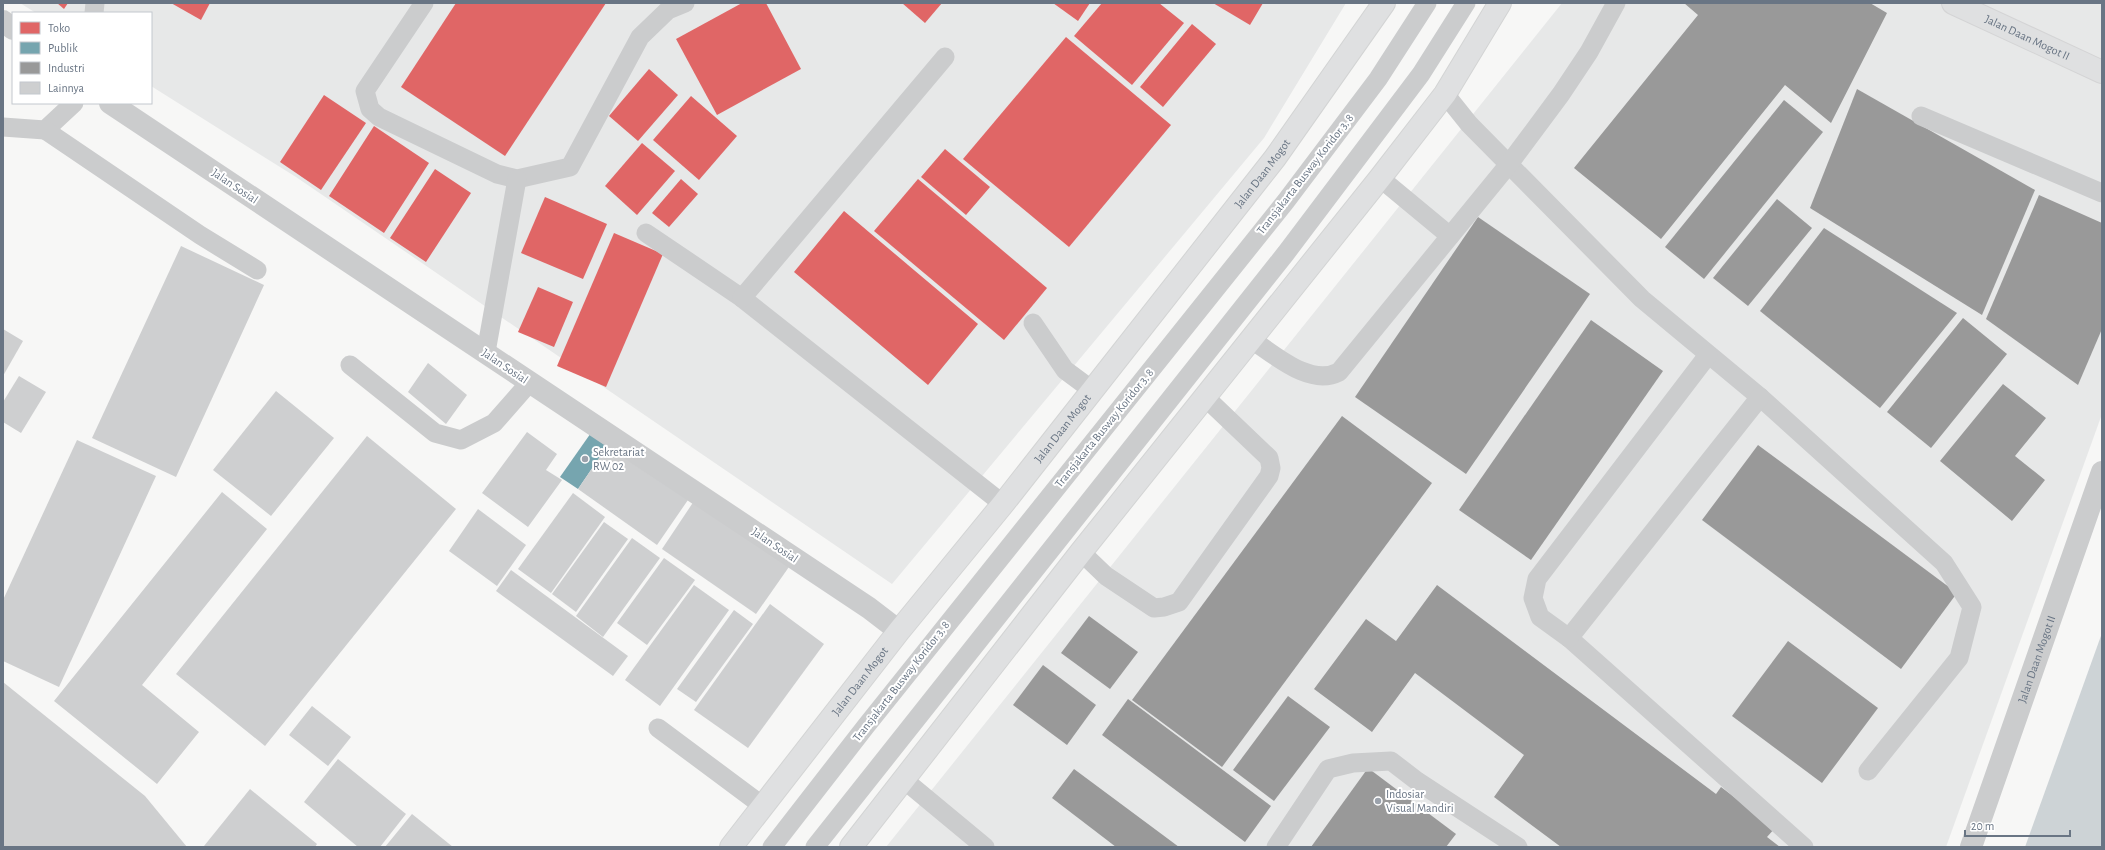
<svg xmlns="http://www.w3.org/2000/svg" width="2105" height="850" font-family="'Alegreya Sans',sans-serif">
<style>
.built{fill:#e7e8e8}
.water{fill:#cdd3d6}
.shops{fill:#e06666}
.public{fill:#76a5af}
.industry{fill:#999}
.building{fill:#cecfd0}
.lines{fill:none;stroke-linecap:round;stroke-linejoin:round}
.secondary-casing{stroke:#d4d4d5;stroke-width:24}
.highway-casing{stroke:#d3d4d4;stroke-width:24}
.lane{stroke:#cbcccd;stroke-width:19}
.street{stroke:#cbcccd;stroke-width:22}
.secondary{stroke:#dfe0e1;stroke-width:22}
.highway{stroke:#dfe0e1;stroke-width:22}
.poi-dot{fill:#9ba2ac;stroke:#fff;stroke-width:1.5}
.labels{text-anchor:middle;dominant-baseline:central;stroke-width:4;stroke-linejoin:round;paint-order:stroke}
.street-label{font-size:12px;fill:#697584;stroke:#fff}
.poi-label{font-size:12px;fill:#697584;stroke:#fff;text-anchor:start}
</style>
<rect width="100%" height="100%" fill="#f7f7f6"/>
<g class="built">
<polygon points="20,3 1346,3 1264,138 892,584 296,177 151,86 151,13 36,13"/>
<polygon points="1562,3 2102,3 2102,414 1946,847 886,847"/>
</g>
<polygon class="water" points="2102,633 2102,847 2025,847"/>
<g class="shops">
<polygon points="57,3 68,3 64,9"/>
<polygon points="171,3 210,3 201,20"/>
<polygon points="456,3 606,3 505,156 401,87"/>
<polygon points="742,3 766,3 801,69 717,115 676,39"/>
<polygon points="902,3 942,3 925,23"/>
<polygon points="1053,3 1090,3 1078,21"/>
<polygon points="1102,3 1159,3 1184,23 1132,85 1074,36"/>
<polygon points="1213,3 1263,3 1250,25"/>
<polygon points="1192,24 1216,44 1163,107 1140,87"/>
<polygon points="1066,37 1171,125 1069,247 963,159"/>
<polygon points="649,69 678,95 638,141 609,116"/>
<polygon points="324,95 366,123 321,190 280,162"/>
<polygon points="691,96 737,136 699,180 653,140"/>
<polygon points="374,126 429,163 384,233 329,196"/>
<polygon points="642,143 675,171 637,215 605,186"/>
<polygon points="945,149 990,187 966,215 921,177"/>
<polygon points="435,169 471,193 426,262 390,238"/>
<polygon points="681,179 698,194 669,227 652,213"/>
<polygon points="918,179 1047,288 1004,340 874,231"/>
<polygon points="545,197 607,224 583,279 521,253"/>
<polygon points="844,211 978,324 928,385 794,272"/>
<polygon points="614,233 663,254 606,387 557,366"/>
<polygon points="538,287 573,302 554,347 518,332"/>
</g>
<polygon class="public" points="593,430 610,442 578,489 560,477"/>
<g class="industry">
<polygon points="1684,3 1870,3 1887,13 1831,123 1785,85 1661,239 1574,168 1698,15"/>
<polygon points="1857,89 2035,190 1982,315 1810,208"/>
<polygon points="1784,100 1823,132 1704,279 1665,247"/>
<polygon points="2039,195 2102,223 2102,329 2078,385 1986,319"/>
<polygon points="1777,199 1812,228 1748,306 1713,278"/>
<polygon points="1478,217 1590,294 1466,474 1355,397"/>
<polygon points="1824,228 1957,313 1880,408 1760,311"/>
<polygon points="1963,318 2007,354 1931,448 1887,412"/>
<polygon points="1591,320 1663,371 1531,560 1459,510"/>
<polygon points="2003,384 2046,418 2015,456 2045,480 2012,521 1940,461"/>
<polygon points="1342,416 1432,483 1222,767 1132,700"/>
<polygon points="1758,445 1957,593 1901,669 1702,520"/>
<polygon points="1437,585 1716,794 1721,787 1775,828 1767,837 1780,847 1561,847 1494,797 1524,755 1415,673 1372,732 1314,689 1366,619 1396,641"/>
<polygon points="1089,616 1138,652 1110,689 1061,653"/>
<polygon points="1788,641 1878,708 1822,783 1732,716"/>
<polygon points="1043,665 1096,705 1067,745 1013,705"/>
<polygon points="1288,696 1330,727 1274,801 1233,770"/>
<polygon points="1128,699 1271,806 1245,842 1102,735"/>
<polygon points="1368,768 1456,834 1446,847 1311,847"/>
<polygon points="1074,769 1179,847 1116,847 1052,798"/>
</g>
<g class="building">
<polygon points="181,246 264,285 176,477 92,438"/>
<polygon points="3,329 23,341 3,376"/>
<polygon points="428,363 467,395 446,424 408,392"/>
<polygon points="19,376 46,392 21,433 3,422 3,402"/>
<polygon points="276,391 334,438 271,516 213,470"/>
<polygon points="527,432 557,454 546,470 562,480 528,527 482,493"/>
<polygon points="367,436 456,509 265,746 176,674"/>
<polygon points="77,440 156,476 59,687 3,661 3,600"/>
<polygon points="610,442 690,497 657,545 578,489"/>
<polygon points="222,492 267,529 142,685 199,732 157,784 54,701"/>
<polygon points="573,493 605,517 551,593 518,569"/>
<polygon points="696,498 791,564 756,614 662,549"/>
<polygon points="478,509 526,545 497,586 449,551"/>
<polygon points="604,522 628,539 576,612 552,594"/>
<polygon points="632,538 660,558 603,637 576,616"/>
<polygon points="664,558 695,580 647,645 617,623"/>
<polygon points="511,570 628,656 613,676 496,591"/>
<polygon points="694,585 729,610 660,706 625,680"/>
<polygon points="770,604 824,644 748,748 694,710"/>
<polygon points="734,610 753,624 696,702 677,689"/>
<polygon points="3,682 145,796 187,847 3,847"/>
<polygon points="312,706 351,737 328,766 289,735"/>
<polygon points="338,759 406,814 380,847 358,847 304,802"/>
<polygon points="250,789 317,844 315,847 204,846"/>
<polygon points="412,814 453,847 385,847"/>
</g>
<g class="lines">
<g class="secondary-casing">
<g id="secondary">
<path id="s2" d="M 1953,3 L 2102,72"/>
</g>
</g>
<g class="highway-casing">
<g id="highway">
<path id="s3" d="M 731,847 L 899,631 L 1003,504 L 1275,158 L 1384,3"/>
<polyline points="851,847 1081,552 1380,178 1445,94 1500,3"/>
</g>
</g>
<g class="lane">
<polyline points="424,3 365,91 370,109 379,117 497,174 517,179 570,167 640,37 668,10 685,3"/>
<polyline points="94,13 95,3"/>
<polyline points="1445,94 1469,124 1642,299 1760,397 1944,563 1972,607 1959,658 1868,771"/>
<polyline points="1921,116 2102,193"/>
<polyline points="3,127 45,130 74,103"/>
<polyline points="45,130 200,235 257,270"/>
<polyline points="1380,178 1450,236"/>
<polyline points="646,233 742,298 1003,504"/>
<polyline points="742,298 945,57"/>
<polyline points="1033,323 1065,370 1092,390"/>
<path d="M 1252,340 C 1275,355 1310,387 1339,372 L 1509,164 L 1561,94 L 1589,52 L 1616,3"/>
<polyline points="486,352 517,179"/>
<polyline points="350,365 435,433 461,440 494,423 530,382"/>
<polyline points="1760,397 1569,638 1804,847"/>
<polyline points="1081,552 1106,576 1154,608 1164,607 1179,602 1269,476 1271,468 1269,458 1206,398"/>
<polyline points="1569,638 1540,617 1533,598 1537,579 1708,355"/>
<polyline points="658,728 763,806"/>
<polyline points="903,779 985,847"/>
<polyline points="772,847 866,726 1286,201 1378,79 1427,3"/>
<polyline points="815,847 1286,253 1421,74 1466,3"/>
<polyline points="1276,847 1328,769 1353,763 1391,761 1417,781 1518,847"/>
</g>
<g class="street">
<polyline points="3,21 13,29"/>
<polyline points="110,103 869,608 899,631"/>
<path id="s1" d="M 1971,847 L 2102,472"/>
</g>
<use href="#secondary" class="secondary"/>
<use href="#highway" class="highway"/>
</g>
<g class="poi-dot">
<circle cx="585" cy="459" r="4"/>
<circle cx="1378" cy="801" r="4"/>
</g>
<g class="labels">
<g class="street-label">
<text stroke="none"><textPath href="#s2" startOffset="82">Jalan Daan Mogot II</textPath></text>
<text stroke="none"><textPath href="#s3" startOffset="858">Jalan Daan Mogot</textPath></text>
<text transform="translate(1305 174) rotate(-52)">Transjakarta Busway Koridor 3, 8</text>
<text transform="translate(235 186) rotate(34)">Jalan Sosial</text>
<text transform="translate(505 366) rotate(34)">Jalan Sosial</text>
<text stroke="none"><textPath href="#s3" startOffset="534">Jalan Daan Mogot</textPath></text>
<text transform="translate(1104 428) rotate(-51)">Transjakarta Busway Koridor 3, 8</text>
<text transform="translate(775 545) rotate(34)">Jalan Sosial</text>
<text stroke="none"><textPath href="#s1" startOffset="199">Jalan Daan Mogot II</textPath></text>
<text stroke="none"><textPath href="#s3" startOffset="210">Jalan Daan Mogot</textPath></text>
<text transform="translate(901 681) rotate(-52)">Transjakarta Busway Koridor 3, 8</text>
</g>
<g class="poi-label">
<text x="593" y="452">Sekretariat<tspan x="593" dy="14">RW 02</tspan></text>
<text x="1386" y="794">Indosiar<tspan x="1386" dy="14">Visual Mandiri</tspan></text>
</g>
</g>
<rect width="2105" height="850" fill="none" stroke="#697584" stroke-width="8"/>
<rect x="12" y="12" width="140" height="92" fill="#ffffff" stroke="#c3c8ce"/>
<rect x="20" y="22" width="20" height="12" fill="#e06666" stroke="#c3c8ce"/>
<text x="48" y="32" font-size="12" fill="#697584">Toko</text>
<rect x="20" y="42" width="20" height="12" fill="#76a5af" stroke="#c3c8ce"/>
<text x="48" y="52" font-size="12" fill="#697584">Publik</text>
<rect x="20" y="62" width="20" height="12" fill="#999999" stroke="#c3c8ce"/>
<text x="48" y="72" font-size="12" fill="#697584">Industri</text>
<rect x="20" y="82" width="20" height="12" fill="#cecfd0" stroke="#c3c8ce"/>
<text x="48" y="92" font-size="12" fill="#697584">Lainnya</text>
<path d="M1965 830v6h105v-6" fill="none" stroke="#697584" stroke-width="2"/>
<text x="1971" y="830" font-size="12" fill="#697584" stroke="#ffffff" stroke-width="3" paint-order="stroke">20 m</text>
</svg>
